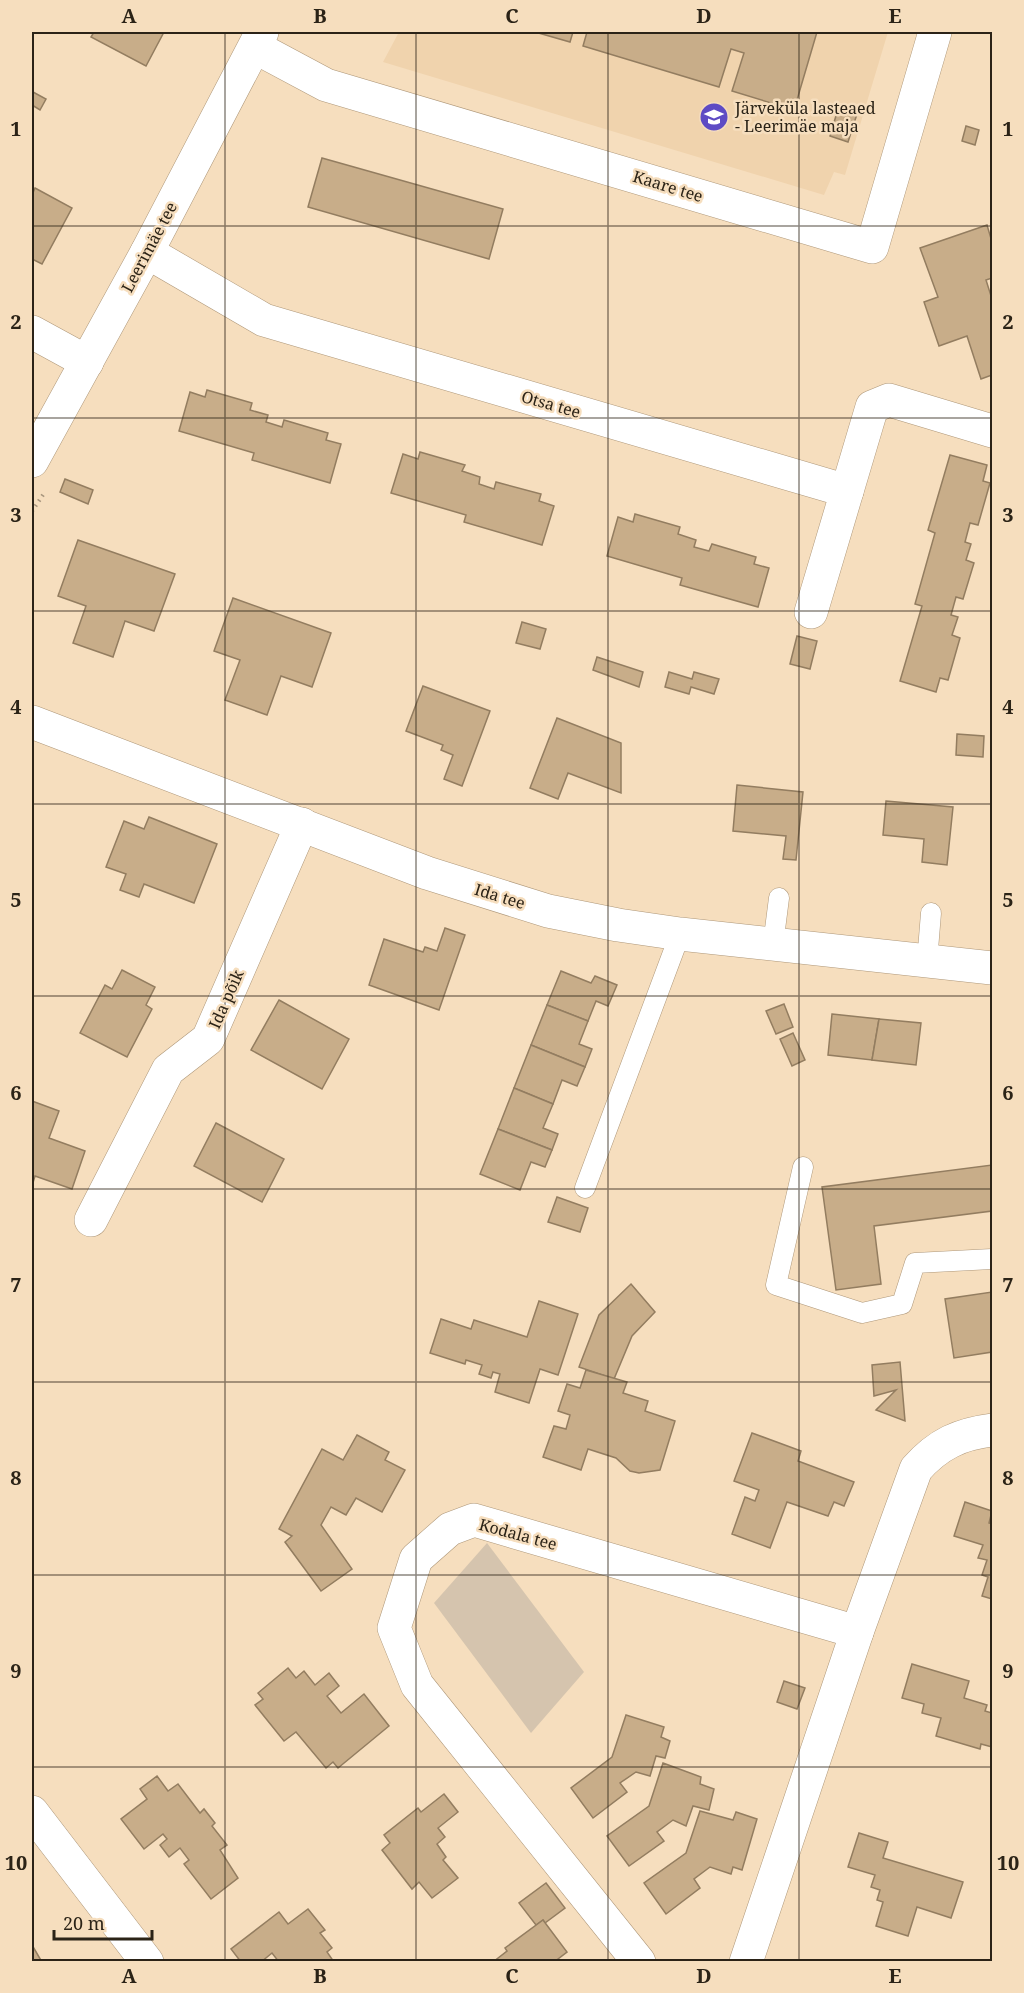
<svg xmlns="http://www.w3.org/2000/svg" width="1024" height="1993" font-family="'Noto Serif',serif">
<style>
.built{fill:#f0d3ad}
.green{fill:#d5c4ae}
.building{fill:#c8ad89;stroke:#937d60;stroke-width:1.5}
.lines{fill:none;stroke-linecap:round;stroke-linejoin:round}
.service-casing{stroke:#ae9779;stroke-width:21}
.minor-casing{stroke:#ae9779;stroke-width:34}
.path{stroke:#a7957d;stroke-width:4;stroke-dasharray:1.5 4.5;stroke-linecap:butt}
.service{stroke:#fff;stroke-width:20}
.minor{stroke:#fff;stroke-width:33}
.grid{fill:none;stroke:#2b2317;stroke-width:1.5;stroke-opacity:0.55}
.labels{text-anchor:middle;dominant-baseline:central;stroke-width:5;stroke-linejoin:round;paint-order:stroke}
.poi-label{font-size:16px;fill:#2b2317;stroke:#f6debe;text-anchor:start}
.street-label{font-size:16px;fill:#2b2317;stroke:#f6debe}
.neatline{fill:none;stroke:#2b2317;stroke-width:2}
.grid-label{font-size:20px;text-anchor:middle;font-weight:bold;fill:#2b2317}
</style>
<rect width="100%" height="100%" fill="#f6debe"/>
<polygon class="built" points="399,32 888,32 845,175 834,172 824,195 383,62"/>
<polygon class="green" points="487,1543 584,1672 531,1733 434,1603"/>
<g class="building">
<polygon points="94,32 164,32 146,66 91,37"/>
<polygon points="535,32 573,32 570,42"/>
<polygon points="587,32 817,32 794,110 732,91 744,53 731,49 719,87 583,46"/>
<polygon points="33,92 46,99 40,110 32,105"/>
<polygon points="838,109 857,114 848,142 830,136"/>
<polygon points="966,126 979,130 975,145 962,141"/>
<polygon points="322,158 503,209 489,259 308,207"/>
<polygon points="35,188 72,208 42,264 32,259 32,195"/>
<polygon points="987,225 992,242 992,278 986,280 992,299 992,375 981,379 967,336 939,346 924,302 938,297 920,248"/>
<polygon points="207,390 252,403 250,410 268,415 266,422 282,427 284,420 328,433 326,440 341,444 330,483 252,460 254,453 179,431 190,392 205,397"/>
<polygon points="420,452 465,465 462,471 480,477 479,484 494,489 496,482 541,494 539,501 554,506 542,545 464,522 466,515 391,493 403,454 418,459"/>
<polygon points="950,455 987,465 983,481 990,483 978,525 970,523 965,542 971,544 966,560 974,563 963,599 956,597 951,615 958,617 952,635 960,638 948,680 940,678 936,692 900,681 922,606 915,604 935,533 928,530"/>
<polygon points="65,479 93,490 88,504 60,492"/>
<polygon points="635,514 680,527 678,534 696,540 694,547 709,551 712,544 756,557 754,564 769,568 758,607 680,585 682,578 607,556 618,517 633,522"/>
<polygon points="78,540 175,574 154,631 125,621 113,657 73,643 86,606 58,596"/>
<polygon points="233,598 331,633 312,687 281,676 267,715 225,700 240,660 214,651"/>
<polygon points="522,622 546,629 540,649 516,643"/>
<polygon points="797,636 817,641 810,669 790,664"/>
<polygon points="597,657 643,672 639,687 593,670"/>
<polygon points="669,672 692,679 694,672 719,679 714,694 691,687 689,694 665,687"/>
<polygon points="423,686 490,711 462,786 444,779 453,755 441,750 443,745 406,731"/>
<polygon points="557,718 621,743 621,793 568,773 558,799 530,788"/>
<polygon points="957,734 984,736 983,757 956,755"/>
<polygon points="737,785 803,792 796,860 783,859 786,836 733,831"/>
<polygon points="886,801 953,807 947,865 922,862 924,839 883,835"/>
<polygon points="149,817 217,844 194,903 144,884 139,897 120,890 126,874 106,867 124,821 144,829"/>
<polygon points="445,928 465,935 439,1010 369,985 384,939 423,952 425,947 437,951"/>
<polygon points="122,970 155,987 146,1005 152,1009 127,1057 80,1033 105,985 112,989"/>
<polygon points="561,971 591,983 595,976 617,985 608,1006 596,1001 588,1021 547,1005"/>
<polygon points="279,1000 349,1039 322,1089 251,1050"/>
<polygon points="784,1004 793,1027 776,1034 766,1011"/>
<polygon points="547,1005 588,1021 579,1044 592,1049 585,1067 531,1045"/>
<polygon points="832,1014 879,1019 872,1060 828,1055"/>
<polygon points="879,1019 921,1023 916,1065 872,1060"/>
<polygon points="793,1033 805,1060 792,1066 780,1039"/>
<polygon points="531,1045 585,1067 577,1086 562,1080 553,1104 514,1088"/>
<polygon points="514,1088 553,1104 543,1128 558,1134 552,1150 498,1129"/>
<polygon points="32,1101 59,1111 49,1138 85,1151 72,1189 35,1176 32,1186"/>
<polygon points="216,1123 284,1159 262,1202 194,1166"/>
<polygon points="498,1129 552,1150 545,1167 531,1162 520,1190 480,1174"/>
<polygon points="992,1165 992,1211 874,1226 881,1284 836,1290 822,1187"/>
<polygon points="557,1197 588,1208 580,1232 548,1222"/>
<polygon points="631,1284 655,1312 632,1336 614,1379 579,1367 599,1315"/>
<polygon points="992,1292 992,1352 954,1358 945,1299"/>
<polygon points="539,1301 578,1314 558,1375 540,1369 529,1403 495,1392 500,1374 493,1372 491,1378 479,1374 482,1365 466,1360 465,1364 430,1353 441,1319 471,1329 474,1320 527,1337"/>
<polygon points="900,1362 905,1421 876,1410 896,1390 874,1396 872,1365"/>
<polygon points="586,1370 627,1382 623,1393 648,1401 645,1411 675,1421 660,1470 639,1473 630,1471 616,1458 588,1449 581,1470 543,1457 554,1426 566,1429 570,1415 558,1411 567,1384 580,1388"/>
<polygon points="752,1433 801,1451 798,1461 854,1482 844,1506 834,1502 828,1516 787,1502 770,1548 732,1534 745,1497 755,1501 759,1490 734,1481"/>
<polygon points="357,1435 389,1452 385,1460 405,1470 382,1512 356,1498 346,1515 331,1507 321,1525 352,1569 321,1591 285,1542 292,1536 279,1529 322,1449 343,1460"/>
<polygon points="965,1502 992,1511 989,1523 992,1524 992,1599 982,1596 988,1577 982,1575 987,1560 978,1558 983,1545 954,1536"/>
<polygon points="912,1664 969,1681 964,1698 987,1705 985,1711 992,1713 992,1747 981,1744 980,1749 936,1736 941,1718 922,1713 924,1704 902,1698"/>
<polygon points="288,1668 296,1678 304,1671 315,1685 329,1673 339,1686 327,1696 341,1713 364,1694 389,1726 338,1768 333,1762 326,1768 296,1732 284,1741 255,1705 263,1699 258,1693"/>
<polygon points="784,1681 805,1688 797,1709 777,1702"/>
<polygon points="626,1715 664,1727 661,1737 670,1741 665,1758 656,1756 650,1776 636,1772 620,1783 627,1792 593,1818 571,1788 612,1757"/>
<polygon points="663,1763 701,1777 700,1784 714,1789 709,1810 693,1806 686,1826 673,1820 657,1832 664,1841 629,1866 607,1836 649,1806"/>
<polygon points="157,1776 168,1791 178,1784 200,1813 204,1809 215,1823 212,1826 227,1845 220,1850 238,1878 211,1899 184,1864 189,1860 180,1848 169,1857 160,1845 167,1839 163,1834 144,1849 121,1819 147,1799 140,1789"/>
<polygon points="444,1794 458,1812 438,1828 445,1837 437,1844 446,1857 443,1860 458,1878 432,1898 419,1882 412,1889 382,1850 390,1843 384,1835 418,1808 421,1812"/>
<polygon points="700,1811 733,1820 736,1812 757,1819 742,1870 733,1867 731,1874 710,1867 694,1879 700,1888 666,1914 644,1883 686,1853"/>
<polygon points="859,1833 888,1842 883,1858 963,1882 951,1918 917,1907 908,1936 876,1926 883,1902 877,1900 880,1890 871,1887 875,1875 848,1867"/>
<polygon points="546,1883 565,1908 545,1923 543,1920 536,1925 519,1903"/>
<polygon points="308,1909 325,1930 320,1933 332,1948 327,1952 334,1962 279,1962 272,1953 261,1962 241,1962 231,1949 279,1912 288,1924"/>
<polygon points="543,1920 567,1952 554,1962 493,1962 507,1951 505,1948"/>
<polygon points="32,1945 42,1962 32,1962"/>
</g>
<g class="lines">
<g class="service-casing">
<g id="service">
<polyline points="773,945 779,898"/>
<polyline points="927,962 931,913"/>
<polyline points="803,1167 776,1285 862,1313 902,1304 915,1263 992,1259"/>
<polyline points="585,1188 680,934"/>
</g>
</g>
<g class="minor-casing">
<g id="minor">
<polyline points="255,47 326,85 872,247 935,32"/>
<polyline points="147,252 264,320 847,491 811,612"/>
<polyline points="32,332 87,362"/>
<polyline points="32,461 147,252 262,32"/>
<polyline points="847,491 872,407 889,400 992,431"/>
<polyline points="32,722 427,873 548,911 618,925 680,934 992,968"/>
<polyline points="91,1220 168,1070 208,1039 302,824"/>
<polyline points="32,1812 147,1962"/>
<polyline points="639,1962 417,1685 394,1628 416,1559 450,1529 474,1520 857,1632"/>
<path d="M 746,1962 L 857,1632 L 916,1469 C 938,1444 960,1434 992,1430"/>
</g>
</g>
<polyline class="path" points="32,511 45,492"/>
<use href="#service" class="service"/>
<use href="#minor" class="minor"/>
</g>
<path class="grid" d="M 225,32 L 225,1962M 416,32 L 416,1962M 608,32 L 608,1962M 799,32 L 799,1962M 32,226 L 992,226M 32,418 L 992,418M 32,611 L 992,611M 32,804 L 992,804M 32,996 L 992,996M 32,1189 L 992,1189M 32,1382 L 992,1382M 32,1575 L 992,1575M 32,1767 L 992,1767"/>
<defs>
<g id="school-disc" transform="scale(1.5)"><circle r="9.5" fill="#5e4bc4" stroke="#f6debe"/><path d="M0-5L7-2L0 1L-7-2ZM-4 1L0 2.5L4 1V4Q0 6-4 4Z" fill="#fff"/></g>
</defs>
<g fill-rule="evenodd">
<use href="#school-disc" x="714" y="117"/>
</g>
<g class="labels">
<g class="poi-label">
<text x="735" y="108">Järveküla lasteaed<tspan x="735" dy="18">- Leerimäe maja</tspan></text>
</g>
<g class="street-label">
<text transform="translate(668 186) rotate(17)">Kaare tee</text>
<text transform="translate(149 247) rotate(-62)">Leerimäe tee</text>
<text transform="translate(551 404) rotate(16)">Otsa tee</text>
<text transform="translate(500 896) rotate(17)">Ida tee</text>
<text transform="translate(226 999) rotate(-66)">Ida põik</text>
<text transform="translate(518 1534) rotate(15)">Kodala tee</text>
</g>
</g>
<rect width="1024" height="1993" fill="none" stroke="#f6debe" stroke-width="66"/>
<path d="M54 1930v9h98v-9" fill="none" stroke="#2b2317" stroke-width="3"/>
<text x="63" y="1930" font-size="18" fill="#2b2317" stroke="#f6debe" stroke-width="4.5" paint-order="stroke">20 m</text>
<rect x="33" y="33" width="958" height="1927" class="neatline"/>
<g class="grid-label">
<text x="129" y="23">A</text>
<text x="320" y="23">B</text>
<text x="512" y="23">C</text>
<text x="704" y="23">D</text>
<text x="895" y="23">E</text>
<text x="16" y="136">1</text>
<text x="1008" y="136">1</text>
<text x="16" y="329">2</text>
<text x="1008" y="329">2</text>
<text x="16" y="522">3</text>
<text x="1008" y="522">3</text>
<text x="16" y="714">4</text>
<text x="1008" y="714">4</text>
<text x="16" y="907">5</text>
<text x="1008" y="907">5</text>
<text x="16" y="1100">6</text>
<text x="1008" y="1100">6</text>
<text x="16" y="1292">7</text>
<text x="1008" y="1292">7</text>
<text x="16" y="1485">8</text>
<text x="1008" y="1485">8</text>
<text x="16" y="1678">9</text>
<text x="1008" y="1678">9</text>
<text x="16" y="1870">10</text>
<text x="1008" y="1870">10</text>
<text x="129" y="1983">A</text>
<text x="320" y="1983">B</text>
<text x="512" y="1983">C</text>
<text x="704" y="1983">D</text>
<text x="895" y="1983">E</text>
</g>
</svg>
